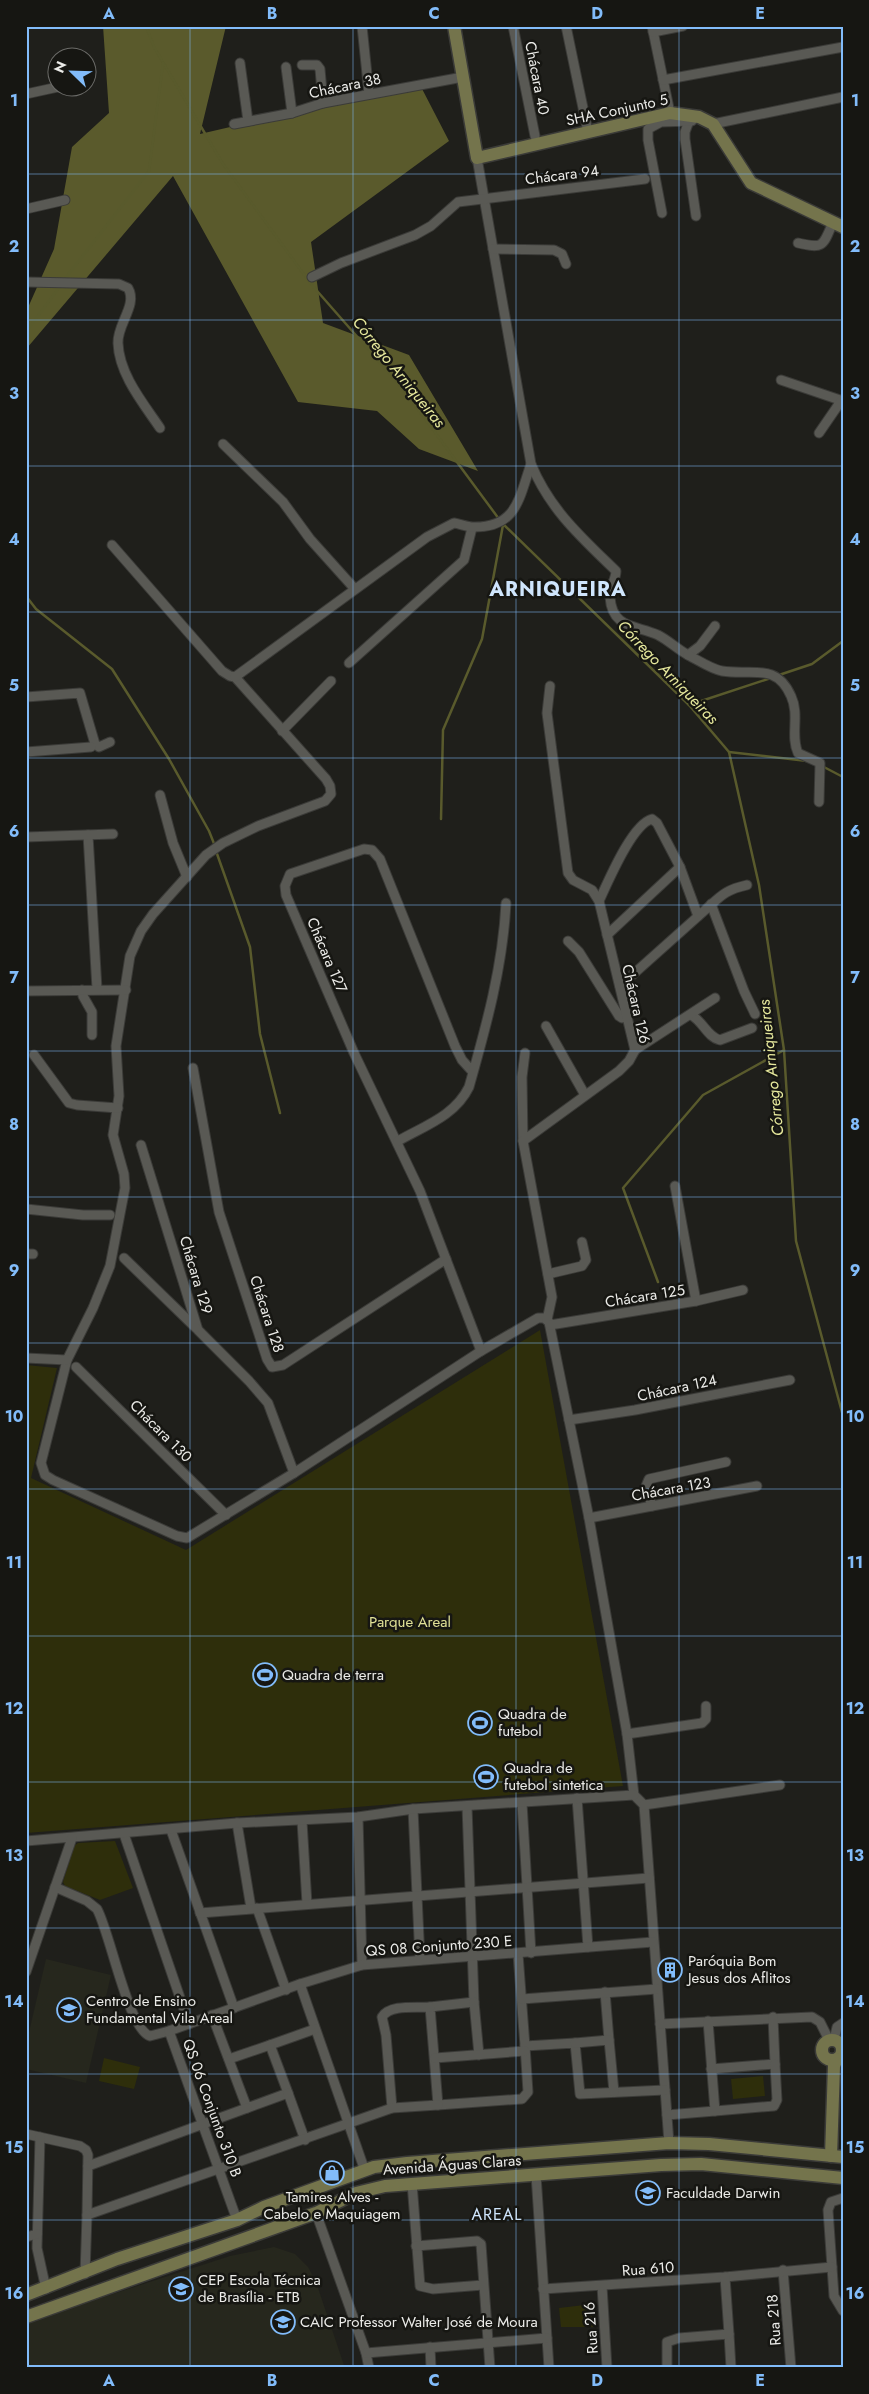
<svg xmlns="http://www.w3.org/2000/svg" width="869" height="2394" font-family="Jost,sans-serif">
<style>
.built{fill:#26271d}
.green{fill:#2e2e0b}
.forest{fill:#5a5a2c}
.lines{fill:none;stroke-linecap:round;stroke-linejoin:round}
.stream{stroke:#595a2c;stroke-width:2.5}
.street-casing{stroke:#3b3b38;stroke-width:11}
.secondary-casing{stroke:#3b3b38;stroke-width:15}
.street{stroke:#595954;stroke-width:9}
.secondary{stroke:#74744c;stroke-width:12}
.grid{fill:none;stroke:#82bcfa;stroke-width:1;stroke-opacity:0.55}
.labels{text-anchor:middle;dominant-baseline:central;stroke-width:5;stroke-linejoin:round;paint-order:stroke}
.street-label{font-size:15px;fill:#ebebe8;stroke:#161612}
.park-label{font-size:15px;fill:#e0e196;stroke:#161612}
.poi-label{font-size:15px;fill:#ebebe8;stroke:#161612;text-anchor:start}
.water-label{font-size:16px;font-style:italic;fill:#e6e89c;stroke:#161612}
.neighbourhood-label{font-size:16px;letter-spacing:1px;fill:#cfe5fc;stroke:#161612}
.district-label{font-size:20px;font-weight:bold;letter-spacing:1px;fill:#cfe5fc;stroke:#161612}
.neatline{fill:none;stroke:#82bcfa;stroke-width:2}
.grid-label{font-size:16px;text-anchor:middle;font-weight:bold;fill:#82bcfa}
</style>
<rect width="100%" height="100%" fill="#1f1f1b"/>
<g class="built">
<polygon points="46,1959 111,1975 86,2083 26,2069 26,2045"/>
<polygon points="274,2247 295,2254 308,2267 316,2282 345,2368 26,2368 26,2322 230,2256"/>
</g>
<g class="green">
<polygon points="540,1330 623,1786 26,1833 26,1365 57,1368 31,1478 186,1550"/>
<polygon points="115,1841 133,1888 100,1900 65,1886 63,1882 74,1846 78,1843"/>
<polygon points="104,2058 140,2067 134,2089 99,2081"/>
<polygon points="763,2076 765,2096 733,2099 731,2079"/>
<polygon points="593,2304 593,2327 561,2327 559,2308"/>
</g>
<polygon class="forest" points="103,26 226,26 200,134 419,83 449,141 311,242 323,323 409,355 478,471 419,449 377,411 298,402 173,176 27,348 26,312 54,249 72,147 109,113"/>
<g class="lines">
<g class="stream">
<polyline points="146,26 154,47 223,164 311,284 403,389 499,519"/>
<polyline points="64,280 149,171 163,63"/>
<polyline points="26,332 61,285"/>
<polyline points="502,523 689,705 729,752 759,885 784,1050 796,1241 843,1416"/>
<polyline points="26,596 36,609 112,669 169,759 209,831 215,846"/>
<polyline points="779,675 812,664 843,641"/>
<polyline points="689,705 771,678"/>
<polyline points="729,752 807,761"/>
<polyline points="822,766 843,777"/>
<polyline points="441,819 443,730 482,639 503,525"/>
<polyline points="216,851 250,947 260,1034 280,1113"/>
<polyline points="658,1282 623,1188 703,1095 784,1050"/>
</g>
<g class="street-casing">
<g id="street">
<polyline points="362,26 369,94"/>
<polyline points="513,26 535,136"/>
<polyline points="566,26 588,132"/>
<polyline points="652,26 670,113"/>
<polyline points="653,32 683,26"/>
<polyline points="240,63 248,121"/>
<polyline points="302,65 317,65 320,69 323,103"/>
<polyline points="286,67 292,113"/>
<polyline points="88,79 89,79"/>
<polyline points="663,80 843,47"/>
<polyline points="26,94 58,87"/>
<polyline points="689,121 685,132 685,139 696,216"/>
<polyline points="234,124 292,113 323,103 463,77"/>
<polyline points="713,124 843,97"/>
<path d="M 477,158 L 531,464 C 550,510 582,538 616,571 C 616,580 609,587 610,597 C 612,629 636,625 658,635 C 668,640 677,649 688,655 L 700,646 L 715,626"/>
<polyline points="26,209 65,200"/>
<polyline points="662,213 648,140 648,129 661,122 692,121"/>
<path d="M 798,243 C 824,249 823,246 833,222"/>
<polyline points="493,249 554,250 562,254 566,264"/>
<polyline points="312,277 341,263 415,235 431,226 458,202 645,179"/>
<path d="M 26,282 L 119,284 L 128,288 C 138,305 117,324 118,343 C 119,374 143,403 160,428"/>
<polyline points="781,380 843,401"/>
<polyline points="819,433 841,401"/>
<polyline points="223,444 283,502 310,539 354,588"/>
<polyline points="112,545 222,671 230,676 235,677 326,779 330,786 331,794 325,801 258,826 223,843 206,855 153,914 141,931 130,956 116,1046 119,1096 113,1135 124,1174 125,1188 110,1266 93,1308 67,1360 41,1463 45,1475 53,1480 177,1536 187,1538 294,1473 481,1351 538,1318 544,1318 549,1322 589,1518 627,1734 634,1795 644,1805 669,2143"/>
<path d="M 688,655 C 698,660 711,669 722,671 C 752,676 776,662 791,696 C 800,715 790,736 798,753 L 820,763 L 819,802"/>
<polyline points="349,663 464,560 472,528"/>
<path d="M 235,677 L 427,537 L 454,523 C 460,524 468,527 473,527 C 517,528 519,498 531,464"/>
<polyline points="26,697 80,693 95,744 99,747 110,742"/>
<polyline points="282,731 331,681"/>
<polyline points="26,752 91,747"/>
<polyline points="160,795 173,843 187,877"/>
<polyline points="88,835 97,989"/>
<polyline points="26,837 113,834"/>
<path d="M 599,901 C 608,882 632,824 652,819 L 657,823 L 680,867 L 698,916"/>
<polyline points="711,904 744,991 755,1014"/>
<polyline points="607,935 680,867"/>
<polyline points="568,941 579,952 619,1016 622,1018 626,1017"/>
<path d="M 620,986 L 704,911 C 720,897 724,890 747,885"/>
<polyline points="82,990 83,996 92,1012 92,1035"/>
<polyline points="26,991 126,990"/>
<path d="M 691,1015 C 703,1021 707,1037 720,1040 L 752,1028"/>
<polyline points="546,1026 585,1095"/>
<polyline points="635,1050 715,998"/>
<polyline points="34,1055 69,1103 77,1105 118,1108"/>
<polyline points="193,1068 219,1212 267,1359 272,1367 283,1365 446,1259"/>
<polyline points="472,1071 462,1060 455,1046 380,859 372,850 364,849 290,874 285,886 286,895 354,1053 420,1191 481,1351"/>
<path d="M 398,1141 C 424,1126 455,1116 469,1087 C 486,1027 503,966 506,903"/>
<polyline points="523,1141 522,1077 525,1053"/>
<polyline points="141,1145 198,1330 249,1381 268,1403 294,1473"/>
<polyline points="675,1186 696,1301"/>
<polyline points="26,1209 83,1215 110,1215"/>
<polyline points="26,1254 33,1254"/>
<polyline points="124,1258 196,1328"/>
<polyline points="548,1274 582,1266 586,1260 582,1242"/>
<polyline points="547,1320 552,1297 523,1141 619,1071 629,1061 635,1050 599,901 592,890 573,880 568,873 547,713 550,686"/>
<polyline points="550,1325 696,1301 743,1290"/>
<polyline points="26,1358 67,1360"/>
<polyline points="76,1367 226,1515"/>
<polyline points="569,1420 635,1410 790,1380"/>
<polyline points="652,1506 646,1486 649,1479 726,1462"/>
<polyline points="589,1518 757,1486"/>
<polyline points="627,1734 702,1723 706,1719 706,1706"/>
<polyline points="577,1798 588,1947"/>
<polyline points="522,1803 531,1953"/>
<polyline points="644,1805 780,1785"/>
<polyline points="467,1806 474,2002 430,2007 438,2105 522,2099 528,2092 525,2046"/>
<polyline points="413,1809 420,1960"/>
<polyline points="358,1817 362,1965"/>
<polyline points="302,1821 307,1904"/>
<polyline points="237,1823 251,1908"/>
<polyline points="171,1830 234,2008"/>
<polyline points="124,1834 189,2024"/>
<polyline points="26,1841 237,1823 358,1817 413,1809 634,1795"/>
<path d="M 55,1887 L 87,1901 L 97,1909 C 110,1932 128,2029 150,2036 L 169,2031 L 237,2220"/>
<polyline points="257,1908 286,1990"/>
<polyline points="200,1913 649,1878"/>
<polyline points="518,1954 525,2046 575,2043 580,2094 665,2090"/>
<polyline points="26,1972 72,1838"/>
<polyline points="300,1984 365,2171"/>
<polyline points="605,1992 609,2040"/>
<polyline points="522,1999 657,1989"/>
<polyline points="474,2002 479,2055"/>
<polyline points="212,2015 247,2108 288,2093 270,2045 315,2029"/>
<polyline points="660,2024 812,2017 820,2022 829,2040"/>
<polyline points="169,2031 300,1984 362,1965 653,1942"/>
<polyline points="834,2040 837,2027 843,2023"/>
<polyline points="575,2043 609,2040 614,2092"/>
<polyline points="435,2058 525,2051"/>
<polyline points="229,2059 270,2045"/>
<polyline points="711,2069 775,2064 773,2017"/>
<polyline points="288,2093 305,2140"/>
<path d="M 392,2108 L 386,2035 L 382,2017 C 390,2004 416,2008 430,2007"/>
<polyline points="715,2111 774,2106 777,2100 775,2064"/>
<polyline points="667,2115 715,2111 708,2021"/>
<polyline points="26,2134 80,2146 86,2150 88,2155 87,2215 392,2108 438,2105"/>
<polyline points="40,2137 37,2248 46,2289"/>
<polyline points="88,2166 247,2108"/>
<polyline points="536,2175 549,2368"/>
<polyline points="412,2183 420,2286 433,2289 483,2285"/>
<polyline points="843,2198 831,2202 828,2210 834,2296 843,2311"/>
<polyline points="316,2213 366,2353 369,2368"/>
<polyline points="26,2237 37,2234"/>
<polyline points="416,2246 477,2241 481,2244 490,2368"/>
<polyline points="783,2270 791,2368"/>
<polyline points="85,2274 87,2215"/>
<polyline points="602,2286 607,2368"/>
<polyline points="543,2289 725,2277 832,2267"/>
<polyline points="729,2334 731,2368"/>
<polyline points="430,2347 431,2368"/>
<polyline points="366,2353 547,2338"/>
<polyline points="667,2368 667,2342 679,2338 729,2334 725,2277"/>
</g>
</g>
<g class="secondary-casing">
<g id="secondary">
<polyline points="454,26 477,158 670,113 699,117 713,124 751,183 843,227"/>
<circle cx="832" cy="2050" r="10"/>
<polyline points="831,2156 834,2066 837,2059"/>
<polyline points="26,2295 117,2259 237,2220 264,2207 374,2167 407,2163 669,2143 709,2144 843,2157"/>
<polyline points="26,2317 316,2213 356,2193 385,2186 661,2165 701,2164 843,2178"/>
</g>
</g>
<use href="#street" class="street"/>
<use href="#secondary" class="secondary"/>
</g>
<path class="grid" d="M 190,26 L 190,2368M 353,26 L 353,2368M 516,26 L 516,2368M 679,26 L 679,2368M 26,174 L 843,174M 26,320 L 843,320M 26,466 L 843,466M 26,612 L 843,612M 26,758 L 843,758M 26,905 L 843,905M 26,1051 L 843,1051M 26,1197 L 843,1197M 26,1343 L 843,1343M 26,1489 L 843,1489M 26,1636 L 843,1636M 26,1782 L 843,1782M 26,1928 L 843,1928M 26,2074 L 843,2074M 26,2220 L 843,2220"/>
<defs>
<g id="stadium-ring" transform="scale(1.25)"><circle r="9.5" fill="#161612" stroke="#82bcfa" stroke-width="1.5"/><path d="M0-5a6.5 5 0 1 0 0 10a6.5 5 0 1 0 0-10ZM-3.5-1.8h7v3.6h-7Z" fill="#82bcfa"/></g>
<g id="building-ring" transform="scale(1.25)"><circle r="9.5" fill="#161612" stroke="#82bcfa" stroke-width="1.5"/><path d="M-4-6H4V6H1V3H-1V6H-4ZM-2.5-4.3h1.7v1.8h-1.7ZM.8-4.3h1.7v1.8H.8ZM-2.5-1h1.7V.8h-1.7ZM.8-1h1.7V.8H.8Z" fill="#82bcfa"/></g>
<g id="school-ring" transform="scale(1.25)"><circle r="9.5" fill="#161612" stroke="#82bcfa" stroke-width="1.5"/><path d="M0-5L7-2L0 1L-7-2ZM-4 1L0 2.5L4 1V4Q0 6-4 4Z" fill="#82bcfa"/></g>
<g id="shop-ring" transform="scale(1.25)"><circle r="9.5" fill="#161612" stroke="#82bcfa" stroke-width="1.5"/><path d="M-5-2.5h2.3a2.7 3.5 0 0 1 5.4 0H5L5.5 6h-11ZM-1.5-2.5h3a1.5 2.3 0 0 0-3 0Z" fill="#82bcfa"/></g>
<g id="university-ring" transform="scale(1.25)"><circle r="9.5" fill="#161612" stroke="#82bcfa" stroke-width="1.5"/><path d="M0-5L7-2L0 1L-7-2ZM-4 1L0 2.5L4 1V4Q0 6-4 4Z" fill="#82bcfa"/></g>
</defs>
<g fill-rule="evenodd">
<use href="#stadium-ring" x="265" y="1675"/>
<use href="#stadium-ring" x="480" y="1723"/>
<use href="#stadium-ring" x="486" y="1777"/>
<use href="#building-ring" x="670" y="1970"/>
<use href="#school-ring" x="69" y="2010"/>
<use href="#shop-ring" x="332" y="2173"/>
<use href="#university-ring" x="648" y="2193"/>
<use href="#university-ring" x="181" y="2289"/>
<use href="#school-ring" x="283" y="2322"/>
</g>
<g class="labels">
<g class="street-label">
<text transform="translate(537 78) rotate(79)">Chácara 40</text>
<text transform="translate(345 86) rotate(-12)">Chácara 38</text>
<text transform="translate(617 110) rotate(-12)">SHA Conjunto 5</text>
<text transform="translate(562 175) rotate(-7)">Chácara 94</text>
<text transform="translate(327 955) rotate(67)">Chácara 127</text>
<text transform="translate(636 1004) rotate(77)">Chácara 126</text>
<text transform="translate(196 1275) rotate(73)">Chácara 129</text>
<text transform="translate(645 1296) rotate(-9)">Chácara 125</text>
<text transform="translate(267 1314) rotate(72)">Chácara 128</text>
<text transform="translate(677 1388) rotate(-12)">Chácara 124</text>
<text transform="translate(161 1431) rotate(45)">Chácara 130</text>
<text transform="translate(671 1489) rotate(-10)">Chácara 123</text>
<text transform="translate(439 1946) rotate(-4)">QS 08 Conjunto 230 E</text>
<text transform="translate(212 2108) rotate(70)">QS 06 Conjunto 310 B</text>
<text transform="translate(452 2165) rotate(-4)">Avenida Águas Claras</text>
<text transform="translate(648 2269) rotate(-4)">Rua 610</text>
<text transform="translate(774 2320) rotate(-94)">Rua 218</text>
<text transform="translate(591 2328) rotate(-94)">Rua 216</text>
</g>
<g class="park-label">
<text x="410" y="1622">Parque Areal</text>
</g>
<g class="poi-label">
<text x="282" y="1675">Quadra de terra</text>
<text x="498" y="1714">Quadra de<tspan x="498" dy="17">futebol</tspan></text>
<text x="504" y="1768">Quadra de<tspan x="504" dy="17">futebol sintetica</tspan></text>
<text x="688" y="1961">Paróquia Bom<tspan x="688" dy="17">Jesus dos Aflitos</tspan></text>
<text x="86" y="2001">Centro de Ensino<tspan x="86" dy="17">Fundamental Vila Areal</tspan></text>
<text x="666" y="2193">Faculdade Darwin</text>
<text x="332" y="2197" text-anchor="middle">Tamires Alves -<tspan x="332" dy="17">Cabelo e Maquiagem</tspan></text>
<text x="198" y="2280">CEP Escola Técnica<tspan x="198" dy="17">de Brasília - ETB</tspan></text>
<text x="300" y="2322">CAIC Professor Walter José de Moura</text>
</g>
<g class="water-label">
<text transform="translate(399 372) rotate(51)">Córrego Arniqueiras</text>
<text transform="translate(668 672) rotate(46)">Córrego Arniqueiras</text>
<text transform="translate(771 1068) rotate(-96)">Córrego Arniqueiras</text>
</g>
<g class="neighbourhood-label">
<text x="497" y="2214">AREAL</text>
</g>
<g class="district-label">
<text x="558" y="589">ARNIQUEIRA</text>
</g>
</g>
<rect width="869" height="2394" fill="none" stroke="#161612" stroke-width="55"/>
<g transform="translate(72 72) rotate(293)"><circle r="24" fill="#161612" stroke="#6b6b68"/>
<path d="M0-4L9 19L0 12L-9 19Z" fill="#82bcfa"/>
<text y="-8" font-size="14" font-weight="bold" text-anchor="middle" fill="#ebebe8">N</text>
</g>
<rect x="28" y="28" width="814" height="2338" class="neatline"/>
<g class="grid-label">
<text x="109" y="19">A</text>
<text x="272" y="19">B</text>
<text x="434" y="19">C</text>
<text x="597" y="19">D</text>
<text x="760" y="19">E</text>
<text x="14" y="106">1</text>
<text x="855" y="106">1</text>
<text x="14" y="252">2</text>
<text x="855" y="252">2</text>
<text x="14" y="399">3</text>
<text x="855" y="399">3</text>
<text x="14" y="545">4</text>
<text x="855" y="545">4</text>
<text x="14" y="691">5</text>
<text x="855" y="691">5</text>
<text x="14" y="837">6</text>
<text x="855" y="837">6</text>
<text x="14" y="983">7</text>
<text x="855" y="983">7</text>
<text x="14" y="1130">8</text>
<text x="855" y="1130">8</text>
<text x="14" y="1276">9</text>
<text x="855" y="1276">9</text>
<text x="14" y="1422">10</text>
<text x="855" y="1422">10</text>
<text x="14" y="1568">11</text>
<text x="855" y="1568">11</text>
<text x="14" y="1714">12</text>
<text x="855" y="1714">12</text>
<text x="14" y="1861">13</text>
<text x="855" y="1861">13</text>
<text x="14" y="2007">14</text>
<text x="855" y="2007">14</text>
<text x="14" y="2153">15</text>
<text x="855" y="2153">15</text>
<text x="14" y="2299">16</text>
<text x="855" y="2299">16</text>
<text x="109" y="2386">A</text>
<text x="272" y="2386">B</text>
<text x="434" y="2386">C</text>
<text x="597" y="2386">D</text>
<text x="760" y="2386">E</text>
</g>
</svg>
